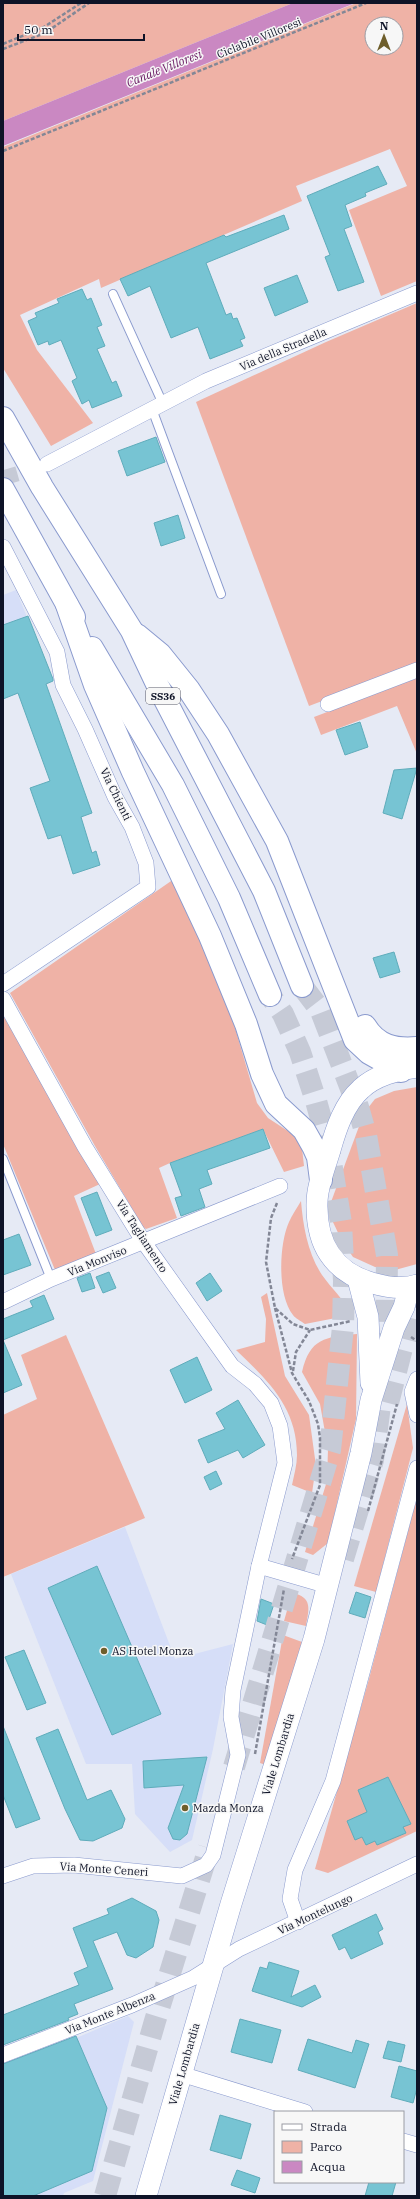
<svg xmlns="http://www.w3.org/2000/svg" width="420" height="2199" font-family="'IBM Plex Serif',serif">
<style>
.built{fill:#d6def8}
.green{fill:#efb2a6;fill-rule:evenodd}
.water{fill:#ca88c2}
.building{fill:#77c4d3;stroke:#5facbb}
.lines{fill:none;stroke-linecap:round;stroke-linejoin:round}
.minor-tunnel{stroke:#c6cad6;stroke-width:15;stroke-dasharray:15 8;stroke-linecap:butt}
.trunk-tunnel{stroke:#c6cad6;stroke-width:22;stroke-dasharray:22 11;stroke-linecap:butt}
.service-casing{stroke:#8a9ace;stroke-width:10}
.minor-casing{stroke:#8a9ace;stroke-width:16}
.secondary-casing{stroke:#8a9ace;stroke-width:22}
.trunk-casing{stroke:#8a9ace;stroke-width:24}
.path{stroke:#838796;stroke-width:2.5;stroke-dasharray:4 2;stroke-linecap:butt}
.service{stroke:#fff;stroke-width:8}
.minor{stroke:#fff;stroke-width:15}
.secondary{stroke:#fff;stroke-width:21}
.trunk{stroke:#fff;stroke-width:22}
.poi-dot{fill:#6e5e2b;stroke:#f7f7f7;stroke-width:1.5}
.labels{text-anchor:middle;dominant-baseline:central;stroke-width:3;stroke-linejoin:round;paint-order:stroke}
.shield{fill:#f7f7f7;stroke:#545765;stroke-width:1}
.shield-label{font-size:10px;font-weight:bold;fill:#0e1327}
.street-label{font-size:11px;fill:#0e1327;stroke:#f7f7f7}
.poi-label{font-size:11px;fill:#0e1327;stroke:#f7f7f7;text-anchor:start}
.water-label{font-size:12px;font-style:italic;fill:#691a63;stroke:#f7f7f7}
</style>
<rect width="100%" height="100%" fill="#e6eaf5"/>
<g class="built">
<polygon points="16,590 53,681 3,699 3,595"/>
<polygon points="125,1527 175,1659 233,1644 213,1749 192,1840 170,1852 135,1814 132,1764 86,1764 11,1574"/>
<polygon points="128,2016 134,2022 93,2181 64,2193 63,2196 3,2196 3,2069"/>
</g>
<g class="green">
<polygon points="3,3 293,3 3,121"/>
<path d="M 356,3 L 417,3 L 417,281 L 381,296 L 349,210 L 407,186 L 390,149 L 296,186 L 302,201 L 101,288 L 99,279 L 20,315 L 37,350 L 93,423 L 51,446 L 3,368 L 3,147 ZM 372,24 L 396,24 L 396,48 L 372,48 Z"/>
<polygon points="417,303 417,665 309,706 196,402 326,342"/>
<polygon points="417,678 417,754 397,706 321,735 314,717"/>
<polygon points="174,879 202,943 233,1021 257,1103 268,1118 294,1135 302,1148 304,1166 284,1172 263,1129 170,1163 159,1168 177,1218 146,1229 143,1227 95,1146 10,993"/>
<polygon points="3,1015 100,1184 74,1196 96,1254 55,1270 3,1144"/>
<polygon points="417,1087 417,1264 395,1270 375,1267 353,1257 342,1241 331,1218 331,1202 364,1113 375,1099 394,1091"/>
<path d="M 301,1201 C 303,1226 308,1254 322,1275 C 331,1288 345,1300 351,1315 L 305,1324 C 301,1321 295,1318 293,1315 C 277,1295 279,1244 289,1222 C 292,1215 297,1208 301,1201 Z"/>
<path d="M 267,1293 L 285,1376 L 309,1415 L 316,1466 L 312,1493 L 292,1485 C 294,1475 297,1465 297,1455 C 297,1407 267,1380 236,1350 L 265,1342 L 266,1319 L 261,1297 Z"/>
<path d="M 357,1334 L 356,1419 L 328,1543 L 313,1555 L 305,1552 L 327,1481 L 328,1449 L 320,1404 L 302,1372 C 310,1338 325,1337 357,1334 Z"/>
<polygon points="66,1335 145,1518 3,1577 3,1415 37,1399 21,1355"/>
<polygon points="407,1404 413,1448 376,1592 354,1586"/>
<polygon points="417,1497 417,1831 328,1873 315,1869 369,1679"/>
<path d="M 292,1593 C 313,1597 309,1609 306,1626 L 284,1621 Z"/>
<polygon points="283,1635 302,1642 266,1765 260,1763"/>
</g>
<polygon class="water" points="293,3 355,3 3,146 3,121"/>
<g class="building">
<polygon points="378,166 387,184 365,193 366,196 345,205 352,226 344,229 364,282 338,291 325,257 330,255 307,196"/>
<polygon points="284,215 289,229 206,263 226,315 231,313 233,319 237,318 245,338 240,340 243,346 210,359 198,327 171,338 150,286 128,296 120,279 224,235 226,237"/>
<polygon points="297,275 308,302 275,316 264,288"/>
<polygon points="82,289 87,300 91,298 102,325 97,327 105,346 97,349 112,383 116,381 122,396 92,408 89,400 82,404 72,381 77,378 61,340 49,345 48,341 38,345 28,321 37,317 35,313 59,303 57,299"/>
<polygon points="156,437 165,462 127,476 118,451"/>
<polygon points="178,515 185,538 161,546 154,523"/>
<polygon points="28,616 53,679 53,681 46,684 92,813 81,817 92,853 96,851 100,865 73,874 61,835 48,839 30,788 50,781 18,693 3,699 3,625"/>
<polygon points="360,722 368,747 345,755 336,730"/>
<polygon points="417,768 402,819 383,813 394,770"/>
<polygon points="394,952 400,972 380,978 373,958"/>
<polygon points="263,1129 270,1148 207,1170 212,1184 199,1189 205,1207 181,1216 175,1198 182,1196 170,1163"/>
<polygon points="97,1192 112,1230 96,1236 81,1198"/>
<polygon points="19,1234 31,1265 3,1275 3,1240"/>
<polygon points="109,1272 116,1288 103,1293 96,1277"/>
<polygon points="90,1273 95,1288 82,1292 77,1278"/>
<polygon points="210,1273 222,1291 207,1301 196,1283"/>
<polygon points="44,1295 54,1319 3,1340 22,1385 3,1393 3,1319 33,1307 30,1301"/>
<polygon points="197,1357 212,1390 185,1403 170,1370"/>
<polygon points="238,1400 265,1445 243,1458 238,1450 208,1463 198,1440 225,1429 216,1413"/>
<polygon points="216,1471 222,1484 210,1490 204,1477"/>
<polygon points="97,1566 161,1714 112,1735 48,1588"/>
<polygon points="356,1592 371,1597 365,1618 349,1613"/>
<polygon points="261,1599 274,1604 267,1625 257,1621"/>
<polygon points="24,1650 46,1703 27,1710 5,1657"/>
<polygon points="3,1726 40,1819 16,1828 3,1795"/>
<polygon points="58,1729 87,1800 111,1790 125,1819 122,1828 93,1841 80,1840 65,1809 36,1738"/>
<polygon points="207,1757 187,1834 180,1840 173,1839 168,1828 184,1785 144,1788 143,1761"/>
<polygon points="388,1777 411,1824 403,1827 406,1833 377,1845 375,1841 366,1845 362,1837 355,1840 347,1821 367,1812 358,1790"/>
<polygon points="132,1898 156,1911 159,1920 153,1947 136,1958 127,1955 117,1932 93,1941 113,1989 74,2004 78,2014 68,2018 69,2020 3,2045 3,2015 79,1985 74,1973 88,1967 73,1928 109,1914 107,1909"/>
<polygon points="376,1914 383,1929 378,1932 383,1944 351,1959 345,1947 339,1950 332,1935"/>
<polygon points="269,1962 299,1971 291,1997 315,1985 321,1997 302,2007 252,1991 260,1967 267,1969"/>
<polygon points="240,2019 281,2030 272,2063 231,2052"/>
<polygon points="76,2036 107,2108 92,2171 33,2196 3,2196 3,2064"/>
<polygon points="308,2039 352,2053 356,2040 369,2044 355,2088 298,2070"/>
<polygon points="388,2041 405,2045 401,2062 383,2058"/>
<polygon points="399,2066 417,2071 417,2088 413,2103 391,2097"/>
<polygon points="220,2115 251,2124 241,2159 210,2150"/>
<polygon points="237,2170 260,2178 255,2193 231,2185"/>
<polygon points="369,2182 396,2182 392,2196 365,2196"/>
</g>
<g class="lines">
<polyline class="minor-tunnel" points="3,478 41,467"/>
<g class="trunk-tunnel">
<polyline points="302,986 321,1011 358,1107 366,1135 387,1255 386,1346"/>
<polyline points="388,1403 416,1293"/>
<polyline points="343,1559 373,1460 383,1382"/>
<polyline points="234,1767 330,1450 343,1327 344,1281 341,1223 328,1144 316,1101 300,1052 283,1014 270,995"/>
<polyline points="105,2196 155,2021 209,1848"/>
</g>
<g class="service-casing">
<g id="service">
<polyline points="113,294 163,404"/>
<polyline points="152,409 221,594"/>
<polyline points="3,1159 51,1279"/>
</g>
</g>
<g class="minor-casing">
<g id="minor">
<polyline points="47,464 206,381 417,293"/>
<polyline points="3,547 57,652 63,685 85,729 115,797 132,827 146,863 148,887 3,984"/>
<polyline points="328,704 417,670"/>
<polyline points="3,999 85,1147 143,1241 232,1366 255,1384 271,1403 280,1426 285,1463 259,1566 233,1690 231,1717 238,1755 213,1855 206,1865 182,1876 74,1865 33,1866 3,1876"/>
<polyline points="3,1302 51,1279 280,1186"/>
<polyline points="417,1379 412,1392 417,1415"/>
<polyline points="259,1566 328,1586"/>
<polyline points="298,1922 290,1899 295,1870 333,1781 417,1468"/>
<polyline points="3,2055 132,2005 193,1978 239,1949 417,1864"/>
<polyline points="181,2074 305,2112"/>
<polyline points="403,2141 417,2145"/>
</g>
</g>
<g class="secondary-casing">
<g id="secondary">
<path d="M 417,1067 C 399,1069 374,1076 361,1089 C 344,1104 336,1129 330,1150 C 325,1167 317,1186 317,1203 C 316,1244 333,1272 372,1283 C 386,1287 403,1290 417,1285"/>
<polyline points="358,1279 368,1317 371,1383"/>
<polyline points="146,2196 231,1904 314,1639 361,1453 371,1400 394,1328 404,1307 409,1288"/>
</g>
</g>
<g class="trunk-casing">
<g id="trunk">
<polyline points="3,418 42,487 132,631 158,686 264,891 302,986"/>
<polyline points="3,489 74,617"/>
<polyline points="67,605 95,685 133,772 210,936 246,1024 262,1074 276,1104 304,1130 313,1146 318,1157 321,1180"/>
<polyline points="137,635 160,654 189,690 218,734 277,841 355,1040 369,1053 401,1071"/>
<polyline points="92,648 173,785 229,898 270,995"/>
<path d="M 365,1026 C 377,1046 395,1050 417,1048"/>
</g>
</g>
<g class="path">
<polyline points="3,44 44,27 81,3"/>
<polyline points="3,49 45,33 89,3"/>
<polyline points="3,151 366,3"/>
<polyline points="277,1203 271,1218 266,1262 275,1308 293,1324 310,1330 351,1321"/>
<polyline points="275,1308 292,1373 309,1401 318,1424 320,1438 320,1485 292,1559"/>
<polyline points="411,1337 417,1341"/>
<polyline points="293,1371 296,1352 310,1330"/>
<polyline points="368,1511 397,1404"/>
<polyline points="255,1754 284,1589"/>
</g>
<use href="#service" class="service"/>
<use href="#minor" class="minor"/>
<use href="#secondary" class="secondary"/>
<use href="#trunk" class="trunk"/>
</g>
<g class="poi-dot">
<circle cx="104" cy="1651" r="4"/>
<circle cx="185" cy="1808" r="4"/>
</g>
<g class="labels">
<rect class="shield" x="146" y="688" width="34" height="16" rx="3"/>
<g class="shield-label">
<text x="163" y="696">SS36</text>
</g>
<g class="street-label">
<text transform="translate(259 38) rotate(-22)">Ciclabile Villoresi</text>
<text transform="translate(283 349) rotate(-23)">Via della Stradella</text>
<text transform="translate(116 794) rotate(64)">Via Chienti</text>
<text transform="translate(142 1236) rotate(57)">Via Tagliamento</text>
<text transform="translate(97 1261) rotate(-22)">Via Monviso</text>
<text transform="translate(278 1754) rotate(-73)">Viale Lombardia</text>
<text transform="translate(104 1869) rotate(4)">Via Monte Ceneri</text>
<text transform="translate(315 1914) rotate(-25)">Via Montelungo</text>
<text transform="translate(110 2013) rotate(-22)">Via Monte Albenza</text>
<text transform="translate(184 2064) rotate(-74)">Viale Lombardia</text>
</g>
<g class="poi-label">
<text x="112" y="1651">AS Hotel Monza</text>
<text x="193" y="1808">Mazda Monza</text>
</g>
<g class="water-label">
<text transform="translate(164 68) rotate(-22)">Canale Villoresi</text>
</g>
</g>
<rect width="420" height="2199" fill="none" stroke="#0e1327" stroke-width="8"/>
<rect x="274" y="2111" width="130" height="72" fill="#f7f7f7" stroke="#9a9ca4"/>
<rect x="282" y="2124" width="20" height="6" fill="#ffffff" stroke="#9a9ca4"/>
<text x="310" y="2131" font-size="12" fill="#0e1327">Strada</text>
<rect x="282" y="2141" width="20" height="12" fill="#efb2a6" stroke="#9a9ca4"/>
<text x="310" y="2151" font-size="12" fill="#0e1327">Parco</text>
<rect x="282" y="2161" width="20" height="12" fill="#ca88c2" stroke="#9a9ca4"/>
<text x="310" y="2171" font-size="12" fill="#0e1327">Acqua</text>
<g transform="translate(384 36)"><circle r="19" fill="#f7f7f7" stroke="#9a9ca4"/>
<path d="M0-3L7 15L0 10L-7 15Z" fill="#6e5e2b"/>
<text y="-6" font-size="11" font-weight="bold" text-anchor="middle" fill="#0e1327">N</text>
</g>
<path d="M18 34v6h126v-6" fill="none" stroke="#0e1327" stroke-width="2"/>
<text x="24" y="34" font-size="12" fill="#0e1327" stroke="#f7f7f7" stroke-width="3" paint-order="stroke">50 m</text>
</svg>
